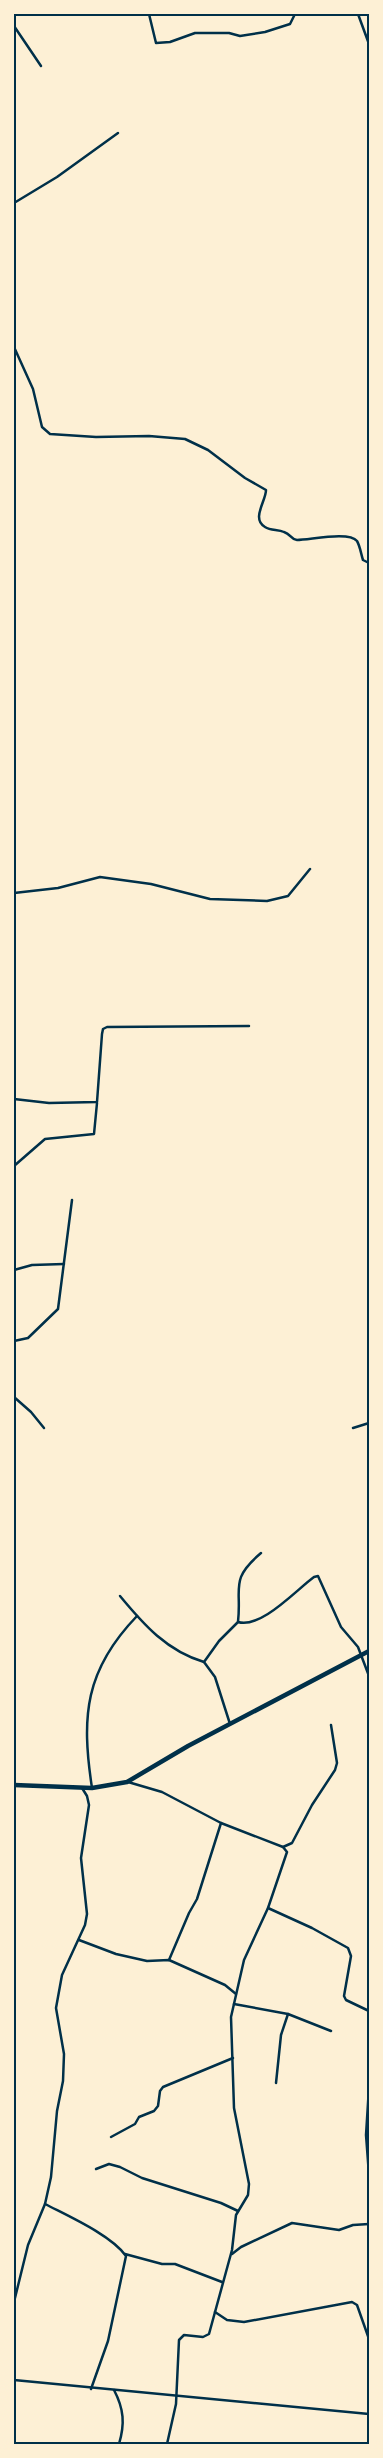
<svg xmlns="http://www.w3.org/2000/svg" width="383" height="2458" font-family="Helvetica,sans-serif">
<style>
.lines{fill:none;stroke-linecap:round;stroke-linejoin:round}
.minor{stroke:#003049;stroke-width:2.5}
.primary{stroke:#003049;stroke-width:4.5}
.neatline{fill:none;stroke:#003049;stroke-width:2}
</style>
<rect width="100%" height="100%" fill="#fdf0d5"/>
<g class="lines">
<g class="minor">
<polyline points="149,14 156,43 170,42 195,33 229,33 240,36 265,32 290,24 295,14"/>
<polyline points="358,14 369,44"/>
<polyline points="14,26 41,66"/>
<polyline points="14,203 57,177 118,133"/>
<path d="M 14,347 L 33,389 L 42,427 L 50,434 L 96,437 L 149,436 L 185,439 L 208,450 L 245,478 L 266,490 C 266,501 251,519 265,527 C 271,531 278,529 284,532 C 291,534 290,539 297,540 C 310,540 349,531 357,541 C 360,546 361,554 363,560 L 369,563"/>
<polyline points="14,893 58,888 100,877 151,884 210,899 267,901 288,896 310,869"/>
<polyline points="14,1099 49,1103 97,1102 102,1034 103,1029 107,1027 249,1026"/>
<polyline points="14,1166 45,1139 94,1134 97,1103"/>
<polyline points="14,1270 32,1265 64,1264"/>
<polyline points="14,1341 28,1338 58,1309 72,1200"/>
<polyline points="14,1397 31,1412 44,1428"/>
<polyline points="353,1428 369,1423"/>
<path d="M 120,1596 C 144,1625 167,1651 204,1662"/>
<path d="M 238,1622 C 261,1629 296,1590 314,1577 L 318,1576 L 341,1627 L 358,1647 L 369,1676"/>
<path d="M 230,1724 L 215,1677 L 204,1662 L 219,1641 L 238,1622 C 242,1588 229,1580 261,1553"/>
<polyline points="128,1782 162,1792 221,1823 283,1847 287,1852 268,1908 244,1960 231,2017 234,2108 249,2184 248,2195 236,2215 232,2250 209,2334 203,2337 184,2335 179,2340 176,2404 167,2444"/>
<path d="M 92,1788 C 81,1716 85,1670 137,1616"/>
<polyline points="283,1847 292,1843 312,1805 335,1770 337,1763 331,1725"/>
<polyline points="268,1908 312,1928 348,1948 351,1956 344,1996 346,2000 369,2011"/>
<polyline points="79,1940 116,1954 147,1961 169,1960 225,1985 236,1994"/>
<polyline points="169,1960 189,1913 197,1899 221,1823"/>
<polyline points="234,2004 288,2014 331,2031"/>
<polyline points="276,2083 281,2035 288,2014"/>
<polyline points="369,2087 366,2135 369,2175"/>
<polyline points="111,2137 135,2124 139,2117 154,2111 158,2106 160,2091 163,2087 233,2058"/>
<polyline points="96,2169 109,2164 120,2167 142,2178 221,2203 238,2211"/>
<path d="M 45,2204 C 68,2216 111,2235 126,2256 L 108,2341 L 91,2389"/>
<polyline points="125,2254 162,2264 175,2264 222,2282"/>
<polyline points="232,2254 241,2247 292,2223 339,2230 353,2225 369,2224"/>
<polyline points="14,2302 28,2245 45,2204 51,2177 57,2111 63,2081 64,2054 56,2008 62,1975 85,1925 87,1914 81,1858 89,1805 87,1796 82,1788"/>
<polyline points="215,2312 227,2320 244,2322 352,2302 357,2305 369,2339"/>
<polyline points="14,2380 369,2414"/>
<path d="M 114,2390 C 124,2409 125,2424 119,2444"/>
</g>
<polyline class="primary" points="14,1785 92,1788 127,1782 188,1746 369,1651"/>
</g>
<rect width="383" height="2458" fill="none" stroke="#fdf0d5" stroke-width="30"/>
<rect x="15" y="15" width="353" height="2428" class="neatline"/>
</svg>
